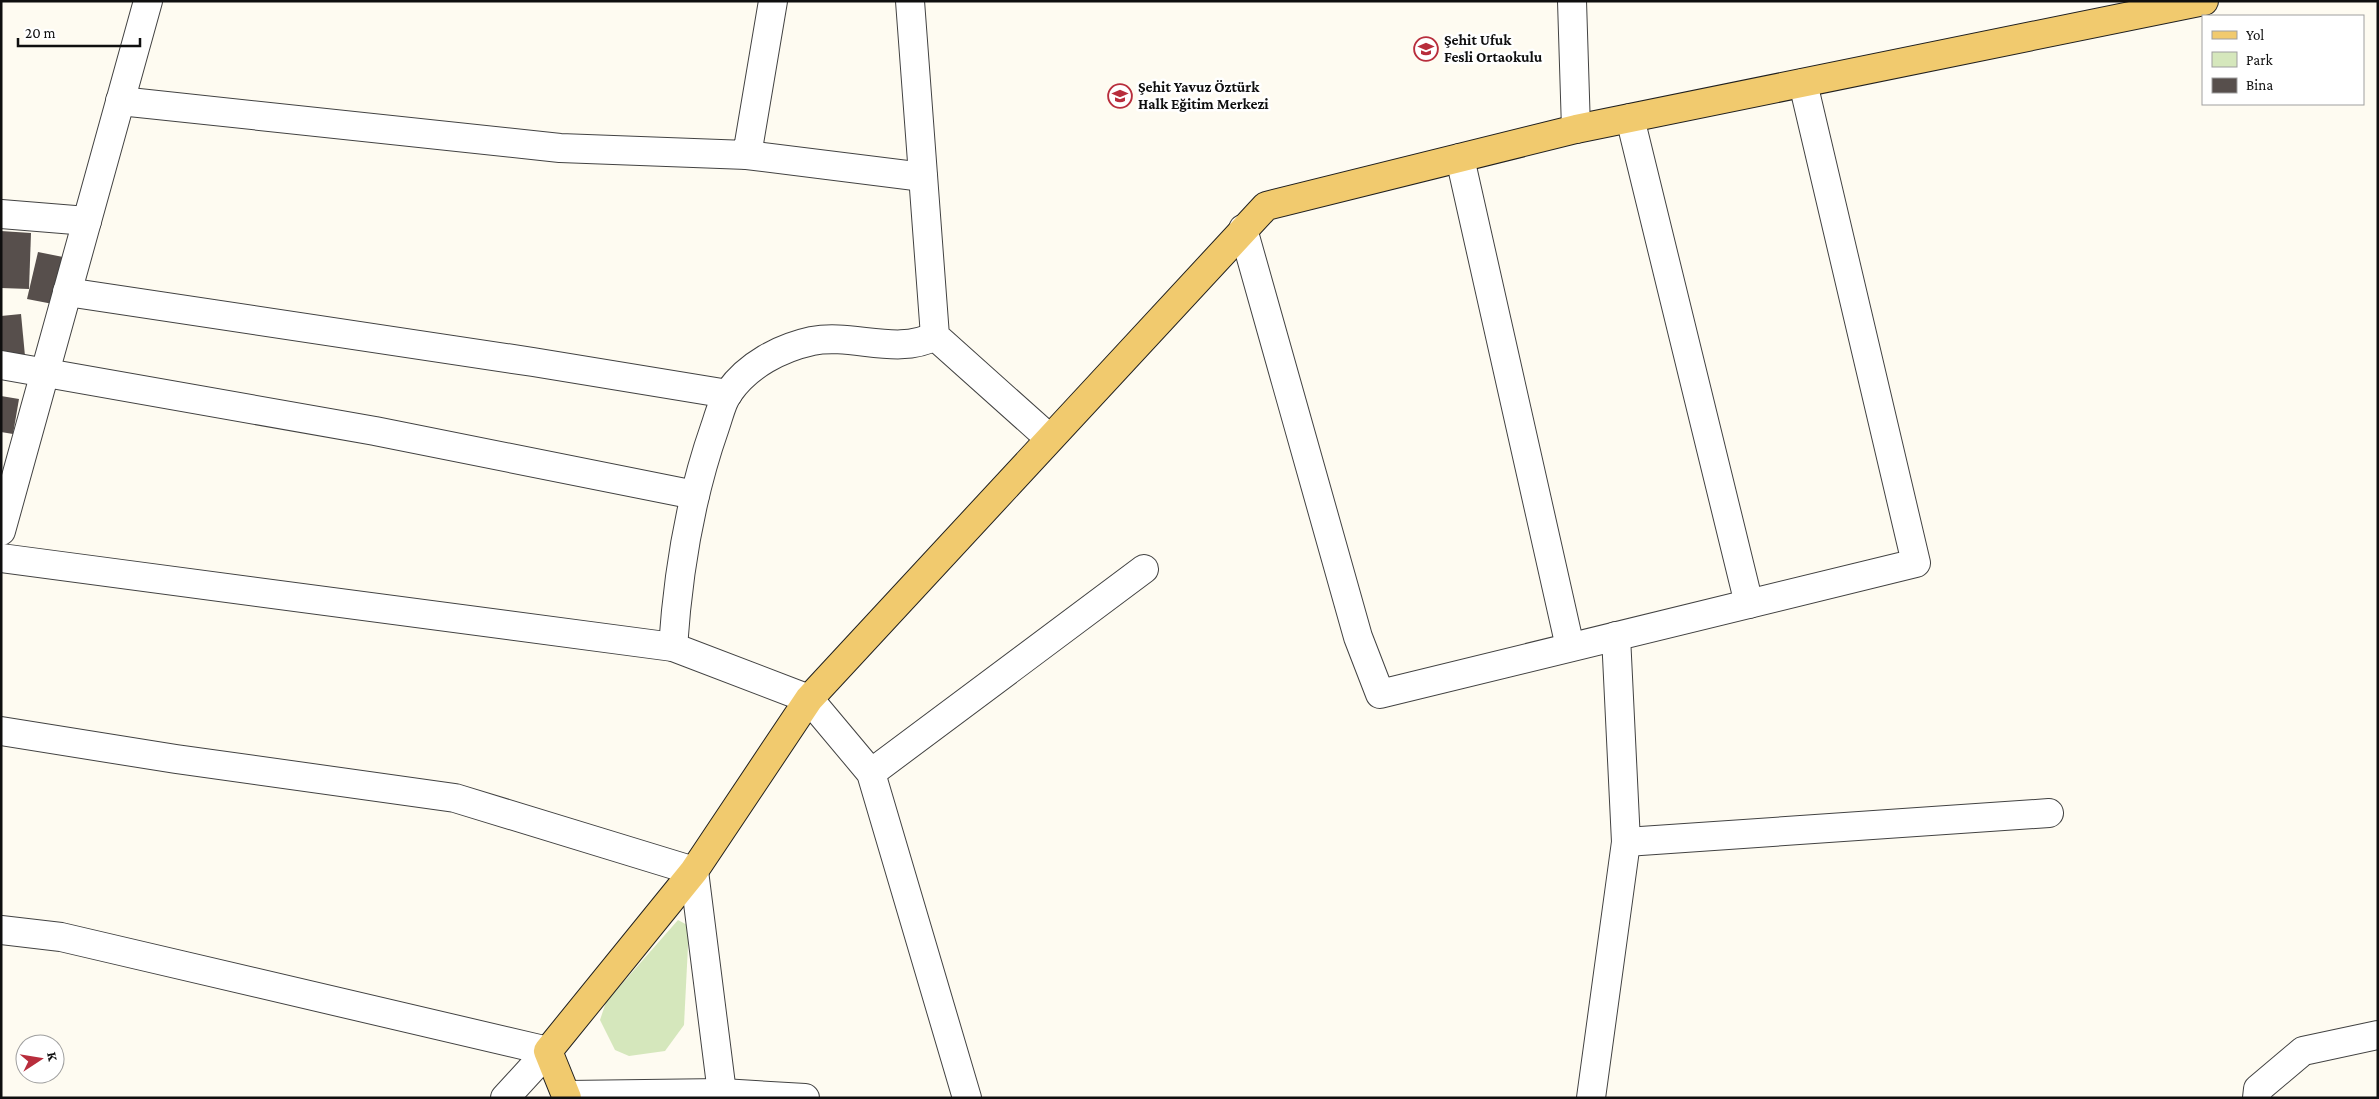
<svg xmlns="http://www.w3.org/2000/svg" width="2379" height="1099" font-family="'Crimson Pro',serif">
<style>
.green{fill:#d5e7bc}
.building{fill:#574f4c}
.lines{fill:none;stroke-linecap:round;stroke-linejoin:round}
.minor-casing{stroke:#424242;stroke-width:30}
.major-casing{stroke:#202020;stroke-width:30}
.minor{stroke:#fff;stroke-width:28}
.major{stroke:#f1ca6e;stroke-width:28}
.labels{text-anchor:middle;dominant-baseline:central;stroke-width:5;stroke-linejoin:round;paint-order:stroke}
.poi-label{font-size:15px;font-weight:bold;fill:#0f0f0f;stroke:#fff;text-anchor:start}
</style>
<rect width="100%" height="100%" fill="#fefbf1"/>
<polygon class="green" points="678,920 689,926 684,1025 665,1051 629,1056 615,1050 600,1020 606,1002"/>
<g class="building">
<polygon points="1,231 31,233 29,289 1,288"/>
<polygon points="38,252 68,258 58,305 27,299"/>
<polygon points="21,314 25,356 1,358 1,316"/>
<polygon points="1,396 19,399 13,434 1,432"/>
</g>
<g class="lines">
<g class="minor-casing">
<g id="minor">
<polyline points="910,1 935,336 1049,438"/>
<polyline points="1572,1 1576,129"/>
<polyline points="120,101 560,148 747,155 773,1"/>
<polyline points="1630,118 1749,604"/>
<polyline points="747,155 923,177"/>
<polyline points="1460,158 1570,647"/>
<polyline points="1,214 87,221"/>
<polyline points="1243,229 1358,637 1380,694 1916,563 1803,83"/>
<polyline points="67,292 533,362 728,394"/>
<polyline points="1,365 375,431 695,495"/>
<polyline points="1,531 148,1"/>
<polyline points="1,558 673,647 809,699 871,773 967,1098"/>
<path d="M 673,647 C 678,572 690,498 715,427 C 719,416 722,401 729,392 C 748,365 780,348 812,341 C 853,333 897,356 935,336"/>
<polyline points="1,731 176,759 455,798 694,871 722,1093"/>
<polyline points="871,773 1144,569"/>
<polyline points="1626,842 2049,813"/>
<polyline points="1,930 61,937 548,1051 505,1098"/>
<polyline points="567,1095 722,1093 805,1098"/>
<polyline points="1591,1098 1626,842 1616,636"/>
<polyline points="2257,1098 2258,1089 2303,1051 2378,1035"/>
</g>
</g>
<g class="major-casing">
<polyline id="major" points="567,1098 548,1051 694,871 809,699 1266,206 1576,129 2204,1"/>
</g>
<use href="#minor" class="minor"/>
<use href="#major" class="major"/>
</g>
<defs>
<g id="school-ring" transform="scale(1.25)"><circle r="9.5" fill="#fff" stroke="#b82d3c" stroke-width="1.5"/><path d="M0-5L7-2L0 1L-7-2ZM-4 1L0 2.5L4 1V4Q0 6-4 4Z" fill="#b82d3c"/></g>
</defs>
<g fill-rule="evenodd">
<use href="#school-ring" x="1426" y="49"/>
<use href="#school-ring" x="1120" y="96"/>
</g>
<g class="labels">
<g class="poi-label">
<text x="1444" y="40">Şehit Ufuk<tspan x="1444" dy="17">Fesli Ortaokulu</tspan></text>
<text x="1138" y="87">Şehit Yavuz Öztürk<tspan x="1138" dy="17">Halk Eğitim Merkezi</tspan></text>
</g>
</g>
<rect width="2379" height="1099" fill="none" stroke="#0f0f0f" stroke-width="5"/>
<rect x="2202" y="15" width="162" height="90" fill="#ffffff" stroke="#9f9f9f"/>
<rect x="2212" y="31" width="25" height="8" fill="#f1ca6e" stroke="#9f9f9f"/>
<text x="2246" y="40" font-size="15" fill="#0f0f0f">Yol</text>
<rect x="2212" y="52" width="25" height="15" fill="#d5e7bc" stroke="#9f9f9f"/>
<text x="2246" y="65" font-size="15" fill="#0f0f0f">Park</text>
<rect x="2212" y="78" width="25" height="15" fill="#574f4c" stroke="#9f9f9f"/>
<text x="2246" y="90" font-size="15" fill="#0f0f0f">Bina</text>
<g transform="translate(40 1059) rotate(78)"><circle r="24" fill="#ffffff" stroke="#9f9f9f"/>
<path d="M0-4L9 19L0 12L-9 19Z" fill="#b82d3c"/>
<text y="-8" font-size="14" font-weight="bold" text-anchor="middle" fill="#0f0f0f">K</text>
</g>
<path d="M18 38v8h122v-8" fill="none" stroke="#0f0f0f" stroke-width="2.5"/>
<text x="25" y="38" font-size="15" fill="#0f0f0f" stroke="#ffffff" stroke-width="4" paint-order="stroke">20 m</text>
</svg>
